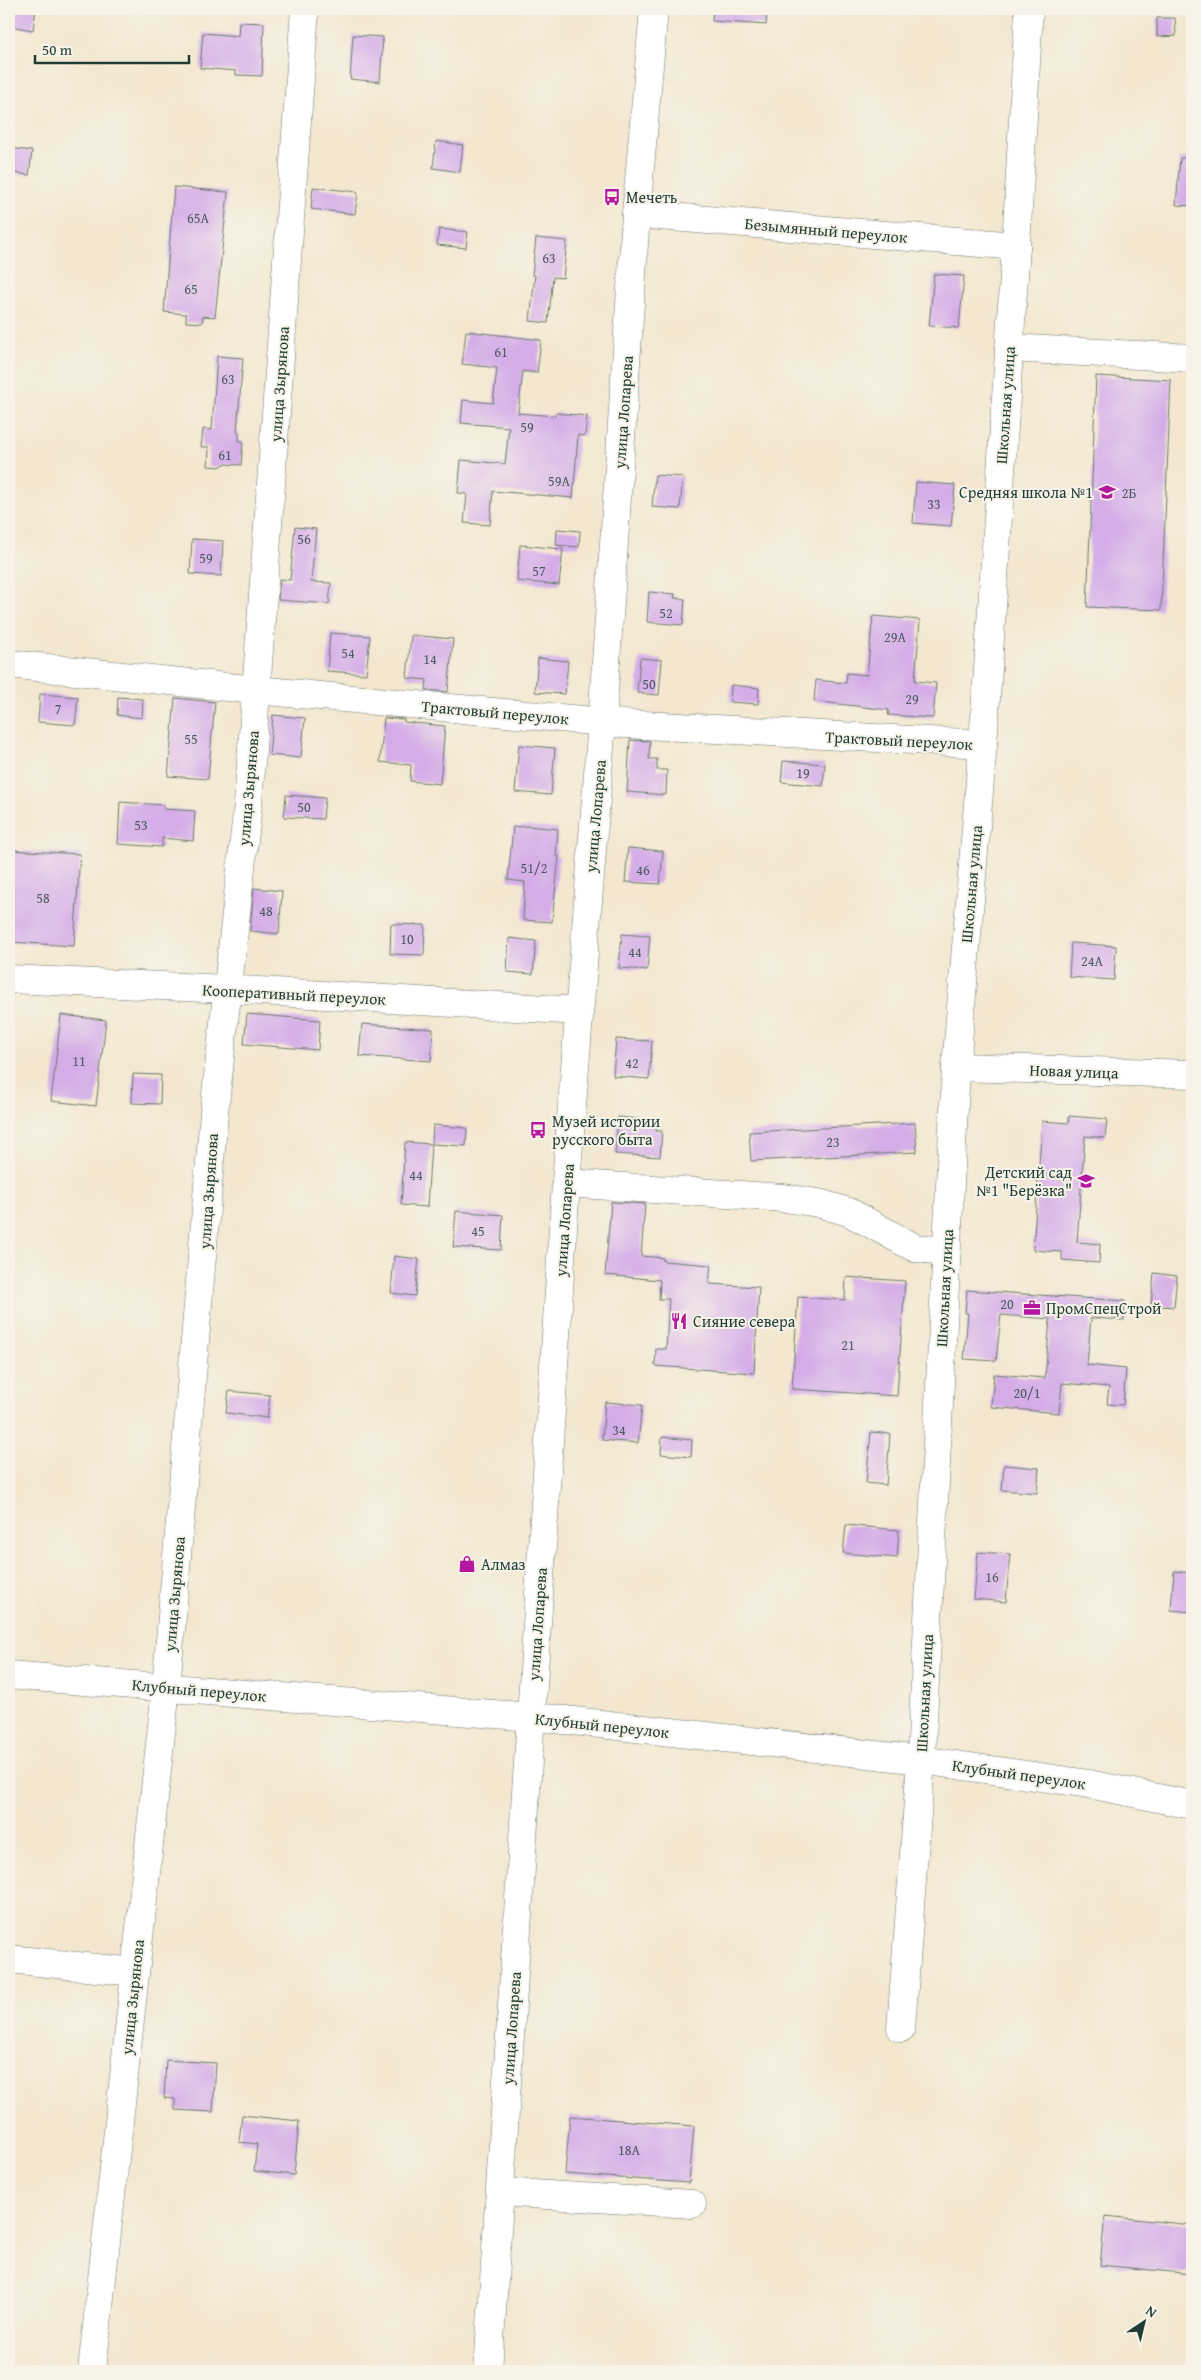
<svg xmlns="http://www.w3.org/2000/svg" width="1201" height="2380" font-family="'Gentium Book Plus',serif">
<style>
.building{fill:#d4ade8}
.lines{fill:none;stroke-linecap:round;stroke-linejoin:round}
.minor-casing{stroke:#69786b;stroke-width:29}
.major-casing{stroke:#69786b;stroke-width:29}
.minor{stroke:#fff;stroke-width:28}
.major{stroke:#fff;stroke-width:28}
.labels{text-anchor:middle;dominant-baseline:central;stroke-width:4;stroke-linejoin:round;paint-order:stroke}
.number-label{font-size:14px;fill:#4c5961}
.poi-label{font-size:16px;fill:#1f3d34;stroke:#f7f3e8;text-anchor:start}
.street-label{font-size:16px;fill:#1f3d34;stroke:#f7f3e8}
</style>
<rect width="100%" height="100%" fill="#f7f3e8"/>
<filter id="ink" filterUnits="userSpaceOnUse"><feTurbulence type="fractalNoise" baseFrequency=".02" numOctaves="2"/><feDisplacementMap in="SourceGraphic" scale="10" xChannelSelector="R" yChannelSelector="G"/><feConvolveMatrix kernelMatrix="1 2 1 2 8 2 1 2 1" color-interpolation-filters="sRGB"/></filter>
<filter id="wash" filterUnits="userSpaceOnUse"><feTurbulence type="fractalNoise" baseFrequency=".0096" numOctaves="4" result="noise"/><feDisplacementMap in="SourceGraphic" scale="20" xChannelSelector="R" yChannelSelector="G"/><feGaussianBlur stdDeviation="1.12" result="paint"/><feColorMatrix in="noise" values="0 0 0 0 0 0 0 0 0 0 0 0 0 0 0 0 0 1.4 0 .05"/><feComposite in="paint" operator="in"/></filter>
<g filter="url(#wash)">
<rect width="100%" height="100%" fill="#f3e7d0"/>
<g id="blocks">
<g class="building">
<polygon points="9,9 36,9 33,30 9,26"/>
<polygon points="713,9 767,9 766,25 712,21"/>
<polygon points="1157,18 1175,18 1176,36 1157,37"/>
<polygon points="239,22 264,23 262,76 236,75 236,71 200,68 203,33 238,36"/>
<polygon points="353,35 383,37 380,82 350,79"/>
<polygon points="436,141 463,145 460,172 433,168"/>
<polygon points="9,148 32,151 29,175 9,172"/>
<polygon points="1180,158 1192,158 1192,206 1176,205"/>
<polygon points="174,187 228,192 215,317 203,316 202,323 186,322 186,314 164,312"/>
<polygon points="313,187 358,192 355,214 311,209"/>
<polygon points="439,229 468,232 466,248 437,245"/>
<polygon points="536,238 567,241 563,278 553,277 548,323 530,321 535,275 532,275"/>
<polygon points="934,274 964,276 959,328 929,326"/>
<polygon points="466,331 541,340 537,373 523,371 518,413 555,416 555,413 587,416 585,436 578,435 573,498 493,491 490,525 464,523 467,494 458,493 461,460 505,464 509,427 461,423 463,400 493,403 497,368 462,364"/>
<polygon points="217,356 243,358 237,431 239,432 239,441 243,441 241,465 224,464 220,467 208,466 209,447 201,447 203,429 212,430"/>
<polygon points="1096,376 1171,380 1161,610 1087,607"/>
<polygon points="655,475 683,477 680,509 652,507"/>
<polygon points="916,482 955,485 951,526 913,523"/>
<polygon points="295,527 316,529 311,582 331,583 329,604 278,600 280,579 290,580"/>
<polygon points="557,529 580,531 579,547 556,545"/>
<polygon points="192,539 223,541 221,576 190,574"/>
<polygon points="520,545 563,549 559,585 517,581"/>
<polygon points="649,592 675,594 674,598 685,599 683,625 647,622"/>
<polygon points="873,616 920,620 915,681 936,683 933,718 888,715 889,710 814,701 816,680 846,683 847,673 867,675"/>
<polygon points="330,633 370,636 366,674 327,671"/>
<polygon points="411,635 453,639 448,692 426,690 427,680 407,678"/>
<polygon points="538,658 568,661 565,694 535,692"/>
<polygon points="640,658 662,660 659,695 637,693"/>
<polygon points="731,685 759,688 758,704 730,702"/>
<polygon points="40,694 78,697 75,725 38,722"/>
<polygon points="118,697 143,699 142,718 117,715"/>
<polygon points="175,698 215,702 208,779 168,776"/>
<polygon points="273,715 305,718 301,758 269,755"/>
<polygon points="384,718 404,719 404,722 445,726 440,784 410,781 411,765 380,762"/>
<polygon points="630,740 650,741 649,759 657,759 657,770 667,770 666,795 627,792"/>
<polygon points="519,745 555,748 551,795 515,792"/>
<polygon points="783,761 825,764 823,786 781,782"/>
<polygon points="286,795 325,798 323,819 284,817"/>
<polygon points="120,802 164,805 164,809 195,811 193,841 162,838 162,847 118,844"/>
<polygon points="528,826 558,829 556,856 559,856 552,922 523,920 525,882 508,880 513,827"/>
<polygon points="628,848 663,851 660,884 625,882"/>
<polygon points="9,850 80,854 74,946 9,942"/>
<polygon points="254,888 282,891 279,934 250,931"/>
<polygon points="391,924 425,925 424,955 390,954"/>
<polygon points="622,934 650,936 647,970 619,968"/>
<polygon points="509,938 536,941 533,974 507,972"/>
<polygon points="1071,943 1116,946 1114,980 1069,977"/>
<polygon points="247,1014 320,1020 318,1050 244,1044"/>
<polygon points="61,1015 106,1020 96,1106 51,1101"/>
<polygon points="362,1024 433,1029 431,1061 359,1056"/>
<polygon points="616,1039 652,1041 649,1079 613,1076"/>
<polygon points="133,1074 161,1075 160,1104 132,1103"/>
<polygon points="1069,1116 1107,1119 1105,1138 1085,1136 1077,1242 1100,1244 1099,1263 1062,1260 1062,1252 1033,1250 1042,1121 1069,1123"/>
<polygon points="618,1117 657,1121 656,1131 662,1131 660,1157 615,1154"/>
<polygon points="915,1123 917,1152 751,1161 749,1132"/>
<polygon points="433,1125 467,1128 466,1146 432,1144"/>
<polygon points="405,1142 431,1144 427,1207 401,1205"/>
<polygon points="611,1202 645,1204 641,1256 663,1258 663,1261 711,1265 709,1284 759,1287 754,1373 655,1366 656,1349 666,1349 669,1299 659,1299 660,1280 605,1275"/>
<polygon points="456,1211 503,1215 501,1250 453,1247"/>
<polygon points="394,1256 419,1259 415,1296 391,1293"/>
<polygon points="1154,1273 1177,1276 1174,1307 1151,1305"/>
<polygon points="846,1277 905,1281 897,1396 792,1389 798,1297 845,1300"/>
<polygon points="967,1290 1125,1301 1124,1320 1091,1318 1087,1365 1126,1369 1123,1405 1107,1404 1109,1387 1062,1383 1059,1413 991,1407 994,1374 1045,1378 1050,1319 1001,1315 996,1361 964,1359 968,1313 965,1313"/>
<polygon points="229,1391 270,1395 267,1418 226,1413"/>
<polygon points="605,1402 642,1405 638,1443 602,1440"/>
<polygon points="871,1432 890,1434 886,1485 866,1483"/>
<polygon points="662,1437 692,1440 691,1457 661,1454"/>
<polygon points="1004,1465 1039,1468 1037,1493 1002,1490"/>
<polygon points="846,1525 899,1530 897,1558 843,1553"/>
<polygon points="978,1552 1010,1554 1006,1602 974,1599"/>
<polygon points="1174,1571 1192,1573 1192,1612 1171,1610"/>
<polygon points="166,2060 216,2063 213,2112 175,2110 175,2099 164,2098"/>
<polygon points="242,2115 299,2121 294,2175 254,2171 257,2144 239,2142"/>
<polygon points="570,2116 694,2126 689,2183 565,2174"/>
<polygon points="1105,2216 1192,2225 1192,2274 1100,2265"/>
</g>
</g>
</g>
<g filter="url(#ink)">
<use href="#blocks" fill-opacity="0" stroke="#69786b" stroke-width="1"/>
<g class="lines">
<g class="minor-casing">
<g id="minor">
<polyline points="636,214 1016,246"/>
<polyline points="1009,348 1192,358"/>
<polyline points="9,664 256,690 625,724 983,744"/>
<polyline points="9,979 227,989 579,1011"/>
<polyline points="956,1067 1192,1074"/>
<polyline points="566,1183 784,1198 818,1203 849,1212 915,1248 946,1251"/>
<polyline points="9,1675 556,1719 921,1760 1089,1784 1192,1805"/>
<polyline points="9,1959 135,1972"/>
<polyline points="901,2028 921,1760 956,1067 983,744 1016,246 1029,9"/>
<polyline points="500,2192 692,2204"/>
<polyline points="92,2371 166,1688 214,1113 248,804 305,9"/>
</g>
</g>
<g class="major-casing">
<polyline id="major" points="488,2371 566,1183 602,722 636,214 654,9"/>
</g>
<use href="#minor" class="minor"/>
<use href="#major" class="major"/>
</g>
</g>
<defs>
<g id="bus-bare" transform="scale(1.35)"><path d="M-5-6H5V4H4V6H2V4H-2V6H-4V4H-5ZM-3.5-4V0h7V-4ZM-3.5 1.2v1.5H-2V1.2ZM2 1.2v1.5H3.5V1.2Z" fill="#b5179e" stroke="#f7f3e8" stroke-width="2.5" paint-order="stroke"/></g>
<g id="school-bare" transform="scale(1.35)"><path d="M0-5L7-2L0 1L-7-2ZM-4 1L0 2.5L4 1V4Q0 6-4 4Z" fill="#b5179e" stroke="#f7f3e8" stroke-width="2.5" paint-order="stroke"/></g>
<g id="office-bare" transform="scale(1.35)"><path d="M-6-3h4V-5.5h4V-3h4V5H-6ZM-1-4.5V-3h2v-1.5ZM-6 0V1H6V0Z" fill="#b5179e" stroke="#f7f3e8" stroke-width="2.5" paint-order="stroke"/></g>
<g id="restaurant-bare" transform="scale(1.35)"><path d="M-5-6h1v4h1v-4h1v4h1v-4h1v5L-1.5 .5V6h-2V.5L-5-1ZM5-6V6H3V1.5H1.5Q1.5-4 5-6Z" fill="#b5179e" stroke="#f7f3e8" stroke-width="2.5" paint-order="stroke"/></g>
<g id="shop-bare" transform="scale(1.35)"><path d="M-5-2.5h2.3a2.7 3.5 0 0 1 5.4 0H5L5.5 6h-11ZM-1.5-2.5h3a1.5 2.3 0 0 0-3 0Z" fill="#b5179e" stroke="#f7f3e8" stroke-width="2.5" paint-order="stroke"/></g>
</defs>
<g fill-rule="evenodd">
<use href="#bus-bare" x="612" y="197"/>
<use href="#school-bare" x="1107" y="492"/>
<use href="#bus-bare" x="538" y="1130"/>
<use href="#school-bare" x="1086" y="1181"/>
<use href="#office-bare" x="1032" y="1308"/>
<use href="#restaurant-bare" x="679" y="1321"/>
<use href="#shop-bare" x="467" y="1564"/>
</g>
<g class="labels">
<g class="number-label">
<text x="198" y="218">65А</text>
<text x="549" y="258">63</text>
<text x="191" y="289">65</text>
<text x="501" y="352">61</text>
<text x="228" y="379">63</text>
<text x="527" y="427">59</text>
<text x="225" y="455">61</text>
<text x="559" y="481">59А</text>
<text x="1129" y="493">2Б</text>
<text x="934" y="504">33</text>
<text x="304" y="539">56</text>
<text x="206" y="558">59</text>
<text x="539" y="571">57</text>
<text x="666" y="613">52</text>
<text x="895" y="637">29А</text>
<text x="348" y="653">54</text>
<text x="430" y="659">14</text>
<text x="649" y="684">50</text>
<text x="912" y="699">29</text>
<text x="58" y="709">7</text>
<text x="191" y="739">55</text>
<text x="803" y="773">19</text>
<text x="304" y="807">50</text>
<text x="141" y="825">53</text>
<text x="534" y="868">51/2</text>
<text x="643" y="870">46</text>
<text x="43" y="898">58</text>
<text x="266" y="911">48</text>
<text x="407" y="939">10</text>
<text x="635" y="952">44</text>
<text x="1092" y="961">24А</text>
<text x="79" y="1061">11</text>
<text x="632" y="1063">42</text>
<text x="833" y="1142">23</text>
<text x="416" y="1175">44</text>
<text x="478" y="1231">45</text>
<text x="1007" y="1304">20</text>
<text x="848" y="1345">21</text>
<text x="1027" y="1393">20/1</text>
<text x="619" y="1430">34</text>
<text x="992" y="1577">16</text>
<text x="629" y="2150">18А</text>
</g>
<g class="poi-label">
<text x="626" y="197">Мечеть</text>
<text x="1093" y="492" text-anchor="end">Средняя школа №1</text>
<text x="552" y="1121">Музей истории<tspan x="552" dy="18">русского быта</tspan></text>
<text x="1072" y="1172" text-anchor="end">Детский сад<tspan x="1072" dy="18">№1 "Берёзка"</tspan></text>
<text x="1046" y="1308">ПромСпецСтрой</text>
<text x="693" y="1321">Сияние севера</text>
<text x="481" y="1564">Алмаз</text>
</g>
<g class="street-label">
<text transform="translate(826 230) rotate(5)">Безымянный переулок</text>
<text transform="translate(279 384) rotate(-86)">улица Зырянова</text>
<text transform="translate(1005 405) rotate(-86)">Школьная улица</text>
<text transform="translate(623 412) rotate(-86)">улица Лопарева</text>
<text transform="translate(495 712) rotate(5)">Трактовый переулок</text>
<text transform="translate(899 740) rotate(3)">Трактовый переулок</text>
<text transform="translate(248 788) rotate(-85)">улица Зырянова</text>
<text transform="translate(595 816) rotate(-85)">улица Лопарева</text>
<text transform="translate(971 884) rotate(-85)">Школьная улица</text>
<text transform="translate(294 994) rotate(3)">Кооперативный переулок</text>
<text transform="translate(1074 1071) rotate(2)">Новая улица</text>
<text transform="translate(208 1191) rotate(-86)">улица Зырянова</text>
<text transform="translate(564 1220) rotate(-86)">улица Лопарева</text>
<text transform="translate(944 1288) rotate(-87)">Школьная улица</text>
<text transform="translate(174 1594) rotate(-85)">улица Зырянова</text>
<text transform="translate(537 1624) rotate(-86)">улица Лопарева</text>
<text transform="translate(199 1690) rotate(5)">Клубный переулок</text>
<text transform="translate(924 1693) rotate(-87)">Школьная улица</text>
<text transform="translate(602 1725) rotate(6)">Клубный переулок</text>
<text transform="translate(1019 1774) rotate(8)">Клубный переулок</text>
<text transform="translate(132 1997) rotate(-84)">улица Зырянова</text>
<text transform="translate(511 2028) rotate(-86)">улица Лопарева</text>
</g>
</g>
<rect width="1201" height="2380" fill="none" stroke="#f7f3e8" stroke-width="30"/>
<g transform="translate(1144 2322) rotate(35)" stroke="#f7f3e8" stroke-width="4" paint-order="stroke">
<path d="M0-4L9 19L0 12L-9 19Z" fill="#1f3d34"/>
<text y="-8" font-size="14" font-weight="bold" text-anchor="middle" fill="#1f3d34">N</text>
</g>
<path d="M35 55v8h154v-8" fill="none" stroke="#1f3d34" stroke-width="2.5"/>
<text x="42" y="55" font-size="15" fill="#1f3d34" stroke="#f7f3e8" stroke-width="4" paint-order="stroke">50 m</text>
</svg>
